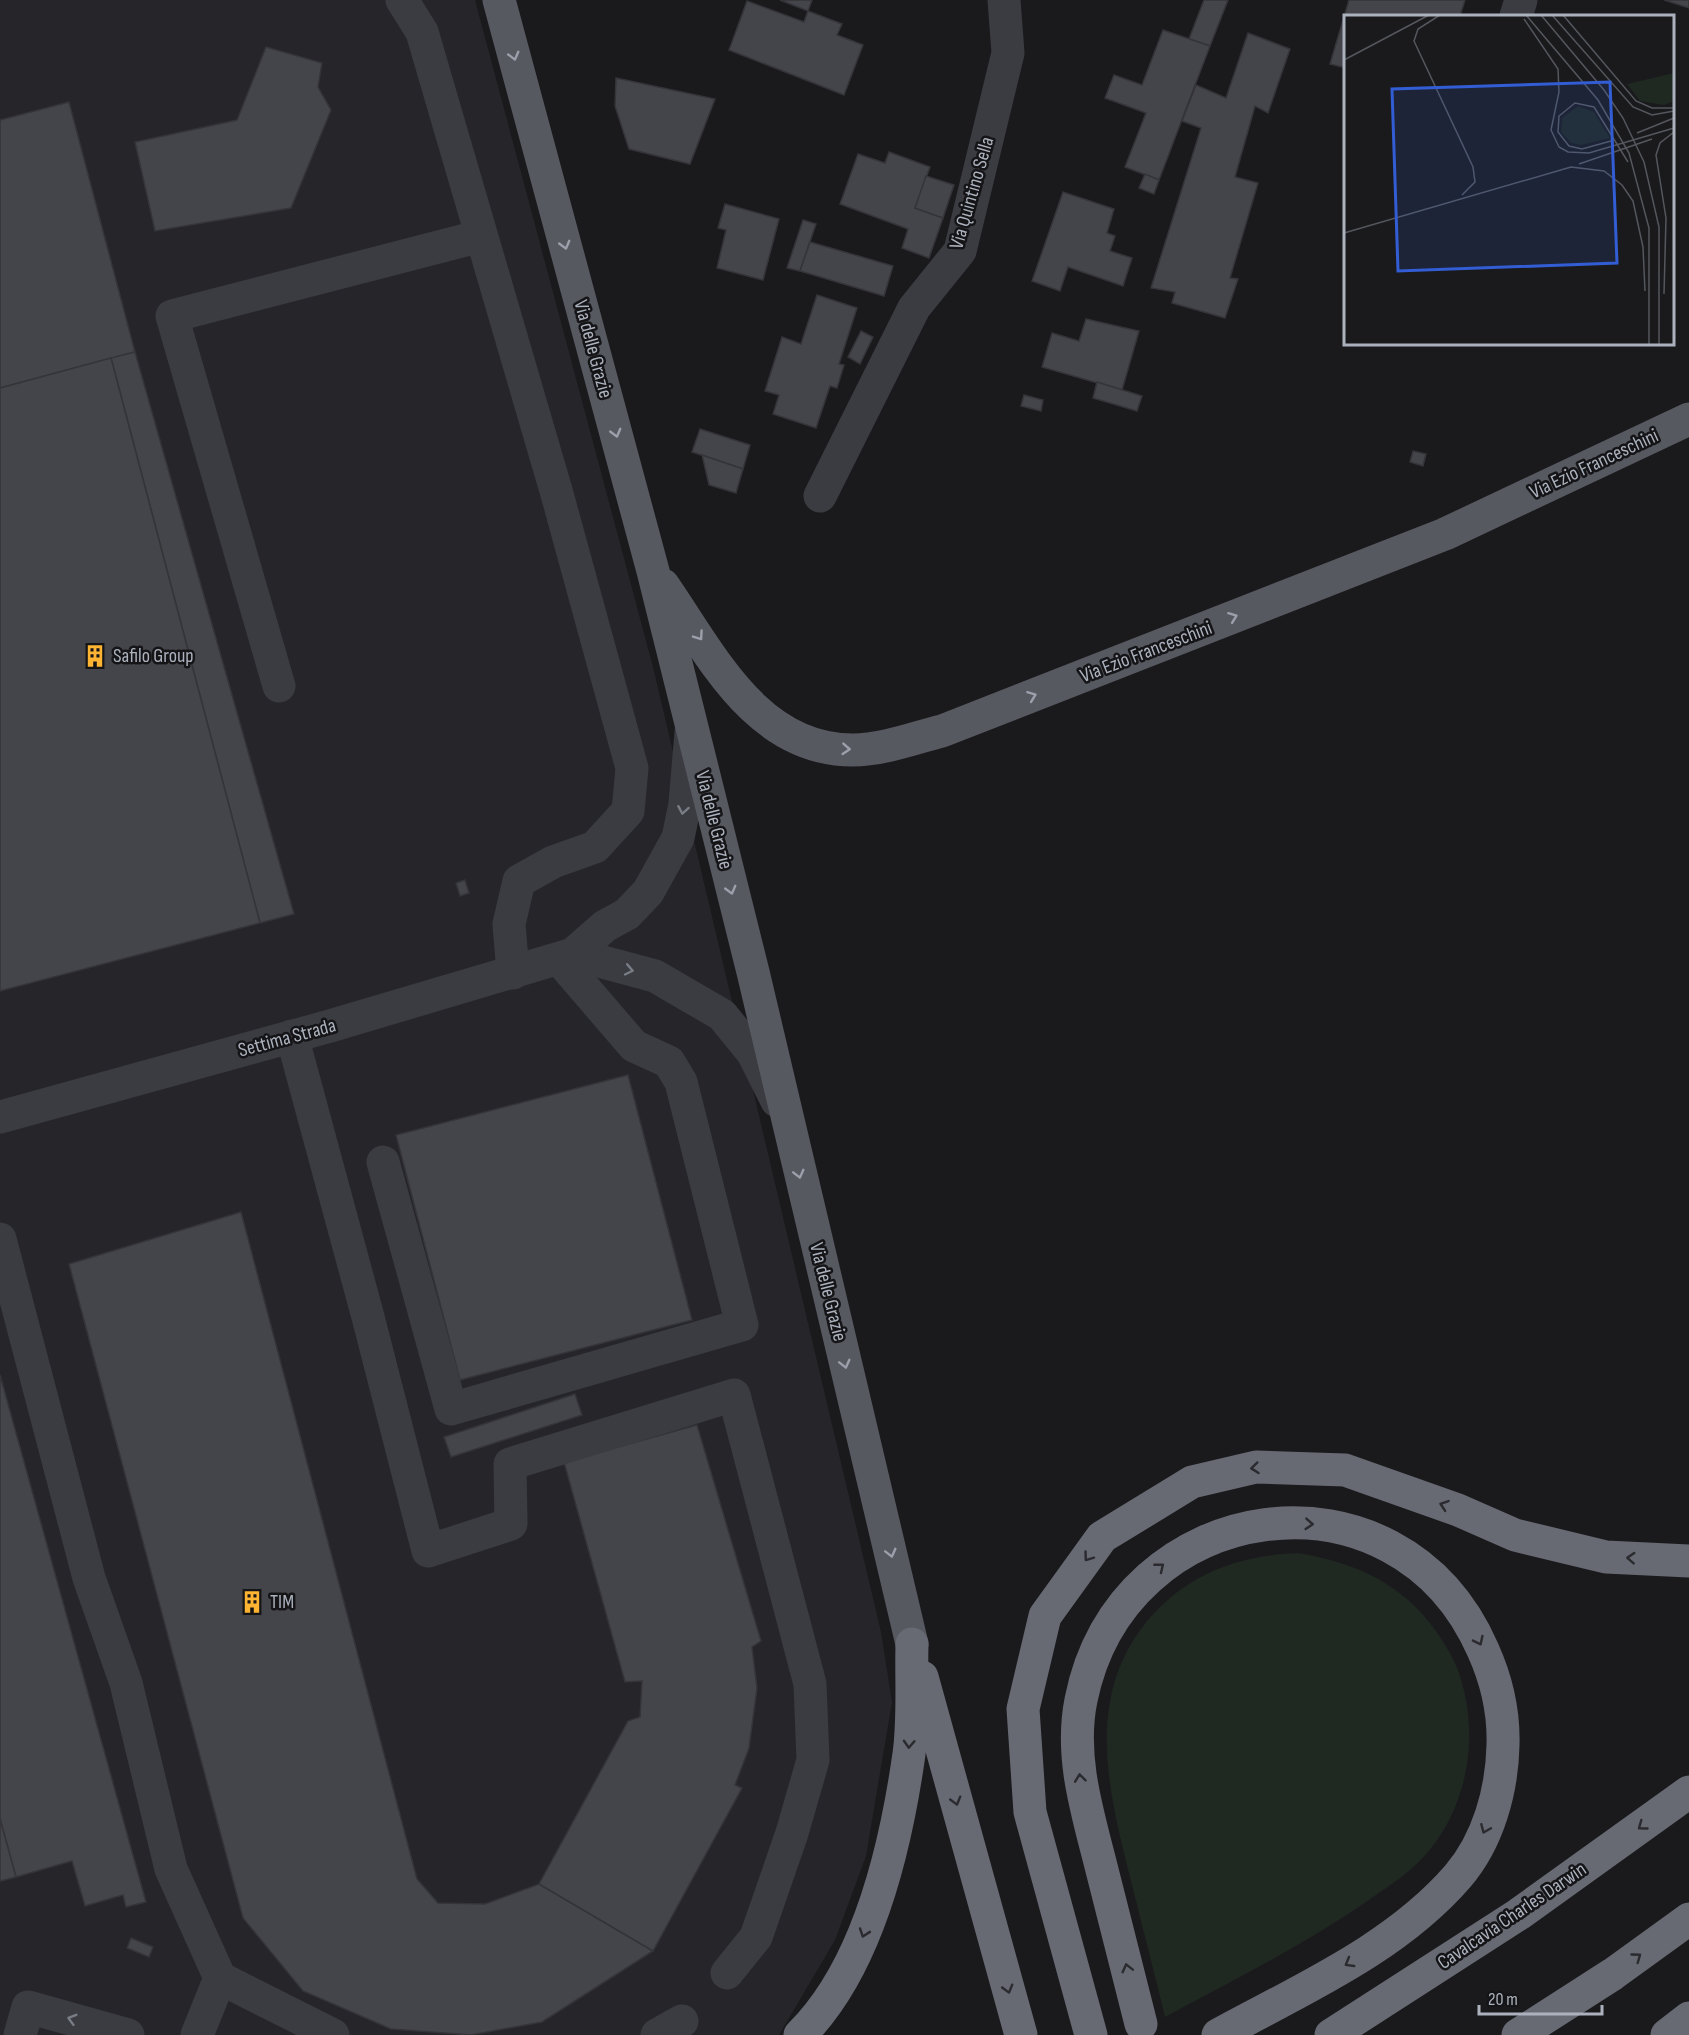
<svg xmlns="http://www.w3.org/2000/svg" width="1689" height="2035" font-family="'Sofia Sans Condensed',sans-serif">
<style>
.built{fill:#26262a}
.green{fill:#1f2821}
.building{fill:#44454a;stroke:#343439;stroke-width:1.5}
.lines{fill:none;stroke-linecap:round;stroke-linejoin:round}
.minor{stroke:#3b3c42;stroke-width:33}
.major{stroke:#575961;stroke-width:33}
.highway{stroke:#676a73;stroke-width:33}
.oneway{stroke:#9ba0ab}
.oneway2{stroke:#797d86}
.oneway3{stroke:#2a2a2f}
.labels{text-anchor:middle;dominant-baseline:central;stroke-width:5;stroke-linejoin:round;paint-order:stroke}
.street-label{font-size:20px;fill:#acb2bd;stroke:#151518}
.poi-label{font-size:20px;fill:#acb2bd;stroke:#151518;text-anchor:start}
.inset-road{fill:none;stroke:#54575d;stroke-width:1.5}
.view{fill:#325dd4;fill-opacity:0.15;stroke:#325dd4;stroke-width:3}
.inset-edge{fill:none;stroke:#acb2bd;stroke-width:3}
</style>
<rect width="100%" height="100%" fill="#1a1a1d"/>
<polygon class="built" points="0,0 475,0 653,667 881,1632 892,1702 866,1856 835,1940 779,2035 0,2035"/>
<path class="green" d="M 1299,1553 C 1368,1565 1417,1592 1451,1655 C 1465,1681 1470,1713 1469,1742 C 1468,1779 1455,1818 1432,1847 C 1414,1871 1390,1885 1366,1902 C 1302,1946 1234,1980 1165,2017 C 1154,1971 1142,1926 1131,1881 C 1107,1787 1081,1685 1160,1607 C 1199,1569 1245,1555 1299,1553 Z"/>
<g class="building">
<polygon points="780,0 812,0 808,11"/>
<polygon points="1204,0 1228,0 1210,46 1189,39"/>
<polygon points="1349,0 1465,0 1460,16 1346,16 1346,68 1330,64"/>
<polygon points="1664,0 1689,0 1689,8"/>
<polygon points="747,1 804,22 808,11 842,24 837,35 863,45 844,95 729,50"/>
<polygon points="1163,30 1210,46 1159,180 1125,167 1146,113 1105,98 1114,75 1142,85"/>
<polygon points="1248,33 1290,49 1268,113 1255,106 1235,177 1258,183 1230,278 1238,279 1225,318 1172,303 1175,292 1151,288 1201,128 1182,121 1196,85 1226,98"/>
<polygon points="266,47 322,63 318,87 331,110 291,208 155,231 135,142 237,120"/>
<polygon points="616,78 715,99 690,164 629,149 615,106"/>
<polygon points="69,102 135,352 0,388 0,120"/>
<polygon points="889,152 930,167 915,208 943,218 929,258 902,248 908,229 840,204 858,154 885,163"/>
<polygon points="1145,174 1159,180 1154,194 1139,188"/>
<polygon points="926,176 954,185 943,218 915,208"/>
<polygon points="1063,192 1114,209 1107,233 1115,236 1110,251 1132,258 1123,286 1068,267 1060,291 1032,281"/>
<polygon points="725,204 779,219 763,280 717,268 726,230 718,228"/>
<polygon points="803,220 816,224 800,271 787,268"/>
<polygon points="810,242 893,266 884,296 800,271"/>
<polygon points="817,295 857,308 839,364 844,365 837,388 830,386 816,428 773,414 779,395 765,391 782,337 801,344"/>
<polygon points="1086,319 1139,331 1122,390 1042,367 1052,333 1079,341"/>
<polygon points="861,331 873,337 860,364 848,357"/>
<polygon points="135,352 294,914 260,923 111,358"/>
<polygon points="111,358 260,923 0,991 0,388"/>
<polygon points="1097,382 1142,396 1137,411 1093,398"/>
<polygon points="1024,395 1043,400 1041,411 1021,406"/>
<polygon points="700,429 750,445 743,469 692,452"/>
<polygon points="1413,451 1426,454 1423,466 1410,462"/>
<polygon points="702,455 743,469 736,493 709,485"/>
<polygon points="465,880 469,893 460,896 456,883"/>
<polygon points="628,1075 692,1320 460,1380 396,1135"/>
<polygon points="241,1212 417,1879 438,1903 485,1904 539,1884 653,1951 542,2022 471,2035 391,2029 303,1991 243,1918 69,1264"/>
<polygon points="0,1375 146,1902 126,1907 123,1895 85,1906 72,1861 16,1877 0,1819"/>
<polygon points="575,1394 582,1415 451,1457 444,1437"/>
<polygon points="697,1425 761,1641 752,1647 757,1688 749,1748 735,1785 742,1788 653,1951 539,1884 628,1721 640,1717 642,1681 625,1682 564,1462"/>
<polygon points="0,1819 16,1877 1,1881 0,1879"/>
<polygon points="131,1938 153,1947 149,1957 127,1948"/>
</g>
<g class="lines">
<g class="minor">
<polyline points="402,0 422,32 557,494 632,768 628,811 595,847 553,862 519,881 509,924 513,973"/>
<polyline points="1516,16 1521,0"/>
<polyline points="820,496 914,308 960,251 1008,53 1004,0"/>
<polyline points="279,686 172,316 481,236"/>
<polyline points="573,954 655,976 722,1015 753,1053 777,1101"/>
<polyline points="292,1036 368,1317 428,1551 511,1524 510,1464 734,1395 810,1684 813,1760 792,1833 756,1937 727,1973"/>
<polyline points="0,1117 330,1026 573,954 605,926 627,914 648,892 678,838 685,804 691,732"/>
<polyline points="383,1162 451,1409 742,1325 681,1082 669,1062 634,1046 560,960"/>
<polyline points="0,1239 89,1578 126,1683 171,1869 220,1978 333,2035"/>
<polyline points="20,2035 28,2007 128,2035"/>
<polyline points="197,2035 220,1978"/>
<polyline points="657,2035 682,2021"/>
</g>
<g class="major">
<polyline points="499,0 653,571 753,972 912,1644"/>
<path d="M 663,585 C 711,654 756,750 853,750 C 883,750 914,738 942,731 L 1445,534 L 1689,419"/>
</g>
<g class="highway">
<polyline points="922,1677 1021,2035"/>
<path d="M 1141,2024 C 1128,1974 1116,1924 1103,1874 C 1089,1817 1069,1759 1081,1700 C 1122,1494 1398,1455 1483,1650 C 1497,1681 1504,1711 1503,1745 C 1502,1791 1488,1841 1458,1876 C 1395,1949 1300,1990 1218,2035"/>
<path d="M 800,2035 C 868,1968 896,1846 909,1754 C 914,1718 911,1680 912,1644"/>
<polyline points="1091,2035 1030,1812 1023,1709 1045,1616 1102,1537 1192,1482 1256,1467 1345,1470 1458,1510 1515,1535 1606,1557 1689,1561"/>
<polyline points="1331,2035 1519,1914 1689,1792"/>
<polyline points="1518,2035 1613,1974 1689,1919"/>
<polyline points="1667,2035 1689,2018"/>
</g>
</g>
<defs><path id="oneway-chevron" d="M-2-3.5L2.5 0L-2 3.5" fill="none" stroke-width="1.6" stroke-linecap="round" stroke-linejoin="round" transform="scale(1.5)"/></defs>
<g class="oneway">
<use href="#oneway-chevron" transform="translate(514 56) rotate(75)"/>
<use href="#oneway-chevron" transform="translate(565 245) rotate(75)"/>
<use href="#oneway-chevron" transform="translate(616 433) rotate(75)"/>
<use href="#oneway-chevron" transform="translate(1233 617) rotate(-21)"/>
<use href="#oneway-chevron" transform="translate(699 636) rotate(55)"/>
<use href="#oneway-chevron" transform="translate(1032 696) rotate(-21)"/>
<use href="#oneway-chevron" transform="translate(846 749) rotate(4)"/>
<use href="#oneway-chevron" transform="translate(731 890) rotate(75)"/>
<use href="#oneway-chevron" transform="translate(799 1174) rotate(76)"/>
<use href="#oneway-chevron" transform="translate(845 1364) rotate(76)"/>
<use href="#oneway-chevron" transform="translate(891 1553) rotate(76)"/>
</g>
<g class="oneway2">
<use href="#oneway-chevron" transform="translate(683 810) rotate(100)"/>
<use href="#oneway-chevron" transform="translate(629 970) rotate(12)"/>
<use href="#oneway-chevron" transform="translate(72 2019) rotate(-164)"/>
</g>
<g class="oneway3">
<use href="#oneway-chevron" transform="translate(1255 1468) rotate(174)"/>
<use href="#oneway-chevron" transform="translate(1444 1505) rotate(-161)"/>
<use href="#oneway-chevron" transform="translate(1309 1524) rotate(4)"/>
<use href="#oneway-chevron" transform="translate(1088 1557) rotate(126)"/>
<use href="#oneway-chevron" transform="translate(1631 1558) rotate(-177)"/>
<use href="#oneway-chevron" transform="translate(1160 1567) rotate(-39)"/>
<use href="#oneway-chevron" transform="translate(1479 1641) rotate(64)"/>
<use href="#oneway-chevron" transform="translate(909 1744) rotate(93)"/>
<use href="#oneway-chevron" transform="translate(1080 1778) rotate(-97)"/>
<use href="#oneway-chevron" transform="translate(956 1801) rotate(74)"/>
<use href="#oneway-chevron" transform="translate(1642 1826) rotate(144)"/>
<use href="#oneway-chevron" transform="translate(1485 1829) rotate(113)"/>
<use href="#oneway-chevron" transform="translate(864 1933) rotate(109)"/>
<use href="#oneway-chevron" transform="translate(1637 1957) rotate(-36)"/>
<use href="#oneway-chevron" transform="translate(1349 1963) rotate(150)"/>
<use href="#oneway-chevron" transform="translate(1127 1968) rotate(-104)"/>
<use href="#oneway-chevron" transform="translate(1008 1989) rotate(74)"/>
</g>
<defs>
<g id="building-bare" transform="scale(1.8)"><path d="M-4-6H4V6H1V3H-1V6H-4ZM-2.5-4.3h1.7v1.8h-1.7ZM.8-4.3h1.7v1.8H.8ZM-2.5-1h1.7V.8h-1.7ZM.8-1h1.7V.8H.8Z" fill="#fdb432" stroke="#151518" stroke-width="2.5" paint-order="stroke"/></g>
</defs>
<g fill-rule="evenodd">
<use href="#building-bare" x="95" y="656"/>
<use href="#building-bare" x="252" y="1602"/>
</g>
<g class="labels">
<g class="street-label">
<text transform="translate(972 193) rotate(-74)">Via Quintino Sella</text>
<text transform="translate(593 349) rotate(75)">Via delle Grazie</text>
<text transform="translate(1594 464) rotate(-25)">Via Ezio Franceschini</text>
<text transform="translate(1146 652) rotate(-21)">Via Ezio Franceschini</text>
<text transform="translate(714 820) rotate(76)">Via delle Grazie</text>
<text transform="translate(287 1038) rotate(-15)">Settima Strada</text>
<text transform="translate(828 1292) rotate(76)">Via delle Grazie</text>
<text transform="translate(1512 1916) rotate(-34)">Cavalcavia Charles Darwin</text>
</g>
<g class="poi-label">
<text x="113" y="656">Safilo Group</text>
<text x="270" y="1602">TIM</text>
</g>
</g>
<g transform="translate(1344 15)">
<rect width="330" height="330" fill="#1a1a1d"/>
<path d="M 330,58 L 330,86 L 320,90 L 296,86 L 283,69 ZM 234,91 L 250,97 L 266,123 L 237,130 L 227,128 L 217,117 L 218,103 Z" fill="#1f2821"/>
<path class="inset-road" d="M 96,0 L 74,14 L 70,26 L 129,152 L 131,167 L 118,180M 182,0 L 254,85 L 285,138 L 305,213 L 305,330M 197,0 L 260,75 L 279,103 L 300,147 L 315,212 L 315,330M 208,0 L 289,92 L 308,100 L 330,96M 219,0 L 292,86 L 308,93 L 330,93M 180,4 L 214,54 L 215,77 L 207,115 L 215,132 L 224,137 L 245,138 L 330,113M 0,45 L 85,0M 293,118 L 330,103M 267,126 L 238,134 L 225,131 L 214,117 L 215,101 L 231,88 L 250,92 L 284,147M 235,149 L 308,124M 227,152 L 260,156 L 278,170 L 289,186 L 299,232 L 301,276M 0,218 L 227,152M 320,279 L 322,203 L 312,140 L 316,128 L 330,117"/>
<path class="view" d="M 266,67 L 273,248 L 54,256 L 48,74 Z"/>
<rect width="330" height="330" class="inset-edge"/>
</g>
<path d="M1479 2005v9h123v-9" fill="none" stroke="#acb2bd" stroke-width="3"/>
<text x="1488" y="2005" font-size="18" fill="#acb2bd" stroke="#151518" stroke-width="4.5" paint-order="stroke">20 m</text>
</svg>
